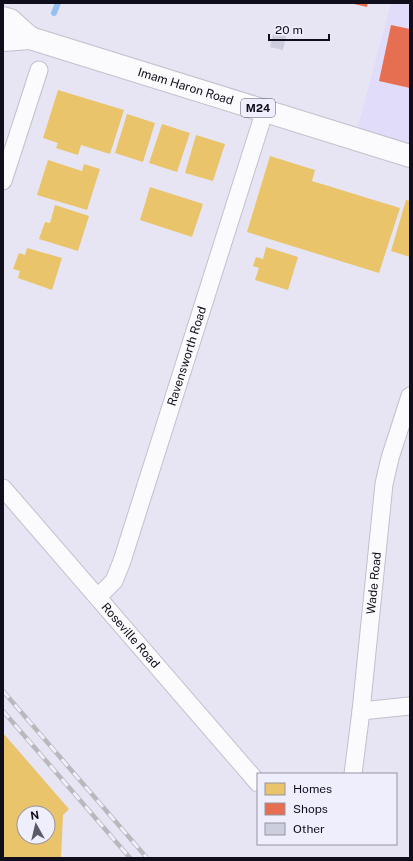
<svg xmlns="http://www.w3.org/2000/svg" width="413" height="861" font-family="'Public Sans',sans-serif">
<style>
.built{fill:#e0dcfa}
.homes{fill:#e9c46a;fill-rule:evenodd}
.shops{fill:#e76f51}
.lines{fill:none;stroke-linecap:round;stroke-linejoin:round}
.stream{stroke:#95c0f3;stroke-width:6}
.building{fill:#cccede}
.minor-casing{stroke:#c1c0cc;stroke-width:19}
.primary-casing{stroke:#c1c0cc;stroke-width:24}
.minor{stroke:#fbfbfd;stroke-width:17}
.primary{stroke:#fbfbfd;stroke-width:22}
.rail-casing{stroke:#b9b9bd;stroke-width:4.5}
.rail{stroke:#efeefc;stroke-width:3;stroke-dasharray:9;stroke-linecap:butt}
.labels{text-anchor:middle;dominant-baseline:central;stroke-width:4;stroke-linejoin:round;paint-order:stroke}
.shield{fill:#efeefc;stroke:#53515e;stroke-width:1}
.shield-label{font-size:11px;font-weight:bold;fill:#100e1a}
.street-label{font-size:12px;fill:#100e1a;stroke:#efeefc}
</style>
<rect width="100%" height="100%" fill="#e7e5f4"/>
<polygon class="built" points="391,3 410,3 410,156 355,138"/>
<g class="homes">
<polygon points="58,90 124,110 110,154 81,145 78,155 56,148 58,143 43,138"/>
<polygon points="127,114 155,123 143,162 115,153"/>
<polygon points="162,124 190,133 177,172 149,163"/>
<polygon points="196,135 225,144 213,181 185,173"/>
<polygon points="270,156 315,170 312,181 400,208 379,273 247,232"/>
<polygon points="48,160 82,171 84,164 100,169 87,210 37,195"/>
<polygon points="150,187 203,204 192,237 140,220"/>
<polygon points="406,200 410,201 410,257 391,251"/>
<polygon points="55,205 89,216 78,251 39,239 45,222 50,223"/>
<polygon points="266,247 298,257 288,290 255,280 259,268 253,266 256,257 263,259"/>
<polygon points="27,248 62,258 52,290 18,278 20,271 13,269 19,253 25,255"/>
<path d="M 3,733 L 69,809 L 63,815 L 61,858 L 3,858 ZM 24,813 L 48,813 L 48,837 L 24,837 Z"/>
</g>
<g class="shops">
<polygon points="349,3 368,3 367,7"/>
<polygon points="391,25 410,29 410,88 379,81"/>
</g>
<g class="lines">
<polyline class="stream" points="54,13 58,3"/>
</g>
<polygon class="building" points="273,34 286,36 283,50 270,47"/>
<g class="lines">
<g class="minor-casing">
<g id="minor">
<polyline points="3,181 39,70"/>
<path id="s1" d="M 3,488 L 258,783"/>
<path id="s2" d="M 98,597 L 114,581 L 122,561 L 265,110"/>
<polyline points="361,711 410,706"/>
<path id="s3" d="M 353,774 L 361,711 L 384,484 L 390,458 L 410,396"/>
</g>
</g>
<g class="primary-casing">
<g id="primary">
<polyline points="3,18 10,20 30,38"/>
<path id="s4" d="M 3,40 L 30,38 L 410,156"/>
</g>
</g>
<use href="#minor" class="minor"/>
<use href="#primary" class="primary"/>
<g class="rail-casing">
<g id="rail">
<polyline points="3,691 147,858"/>
<polyline points="3,711 130,858"/>
</g>
</g>
<use href="#rail" class="rail"/>
</g>
<g class="labels">
<rect class="shield" x="241" y="99" width="34" height="18" rx="3"/>
<g class="shield-label">
<text x="258" y="108">M24</text>
</g>
<g class="street-label">
<text stroke="none"><textPath href="#s4" startOffset="190">Imam Haron Road</textPath></text>
<text stroke="none"><textPath href="#s2" startOffset="259">Ravensworth Road</textPath></text>
<text stroke="none"><textPath href="#s3" startOffset="192">Wade Road</textPath></text>
<text stroke="none"><textPath href="#s1" startOffset="195">Roseville Road</textPath></text>
</g>
</g>
<rect width="413" height="861" fill="none" stroke="#100e1a" stroke-width="8"/>
<rect x="257" y="773" width="140" height="72" fill="#efeefc" stroke="#9694a2"/>
<rect x="265" y="783" width="20" height="12" fill="#e9c46a" stroke="#9694a2"/>
<text x="293" y="793" font-size="12" fill="#100e1a">Homes</text>
<rect x="265" y="803" width="20" height="12" fill="#e76f51" stroke="#9694a2"/>
<text x="293" y="813" font-size="12" fill="#100e1a">Shops</text>
<rect x="265" y="823" width="20" height="12" fill="#cccede" stroke="#9694a2"/>
<text x="293" y="833" font-size="12" fill="#100e1a">Other</text>
<g transform="translate(36 825) rotate(352)"><circle r="19" fill="#efeefc" stroke="#9694a2"/>
<path d="M0-3L7 15L0 10L-7 15Z" fill="#5b5966"/>
<text y="-6" font-size="11" font-weight="bold" text-anchor="middle" fill="#100e1a">N</text>
</g>
<path d="M269 34v6h60v-6" fill="none" stroke="#100e1a" stroke-width="2"/>
<text x="275" y="34" font-size="12" fill="#100e1a" stroke="#efeefc" stroke-width="3" paint-order="stroke">20 m</text>
</svg>
